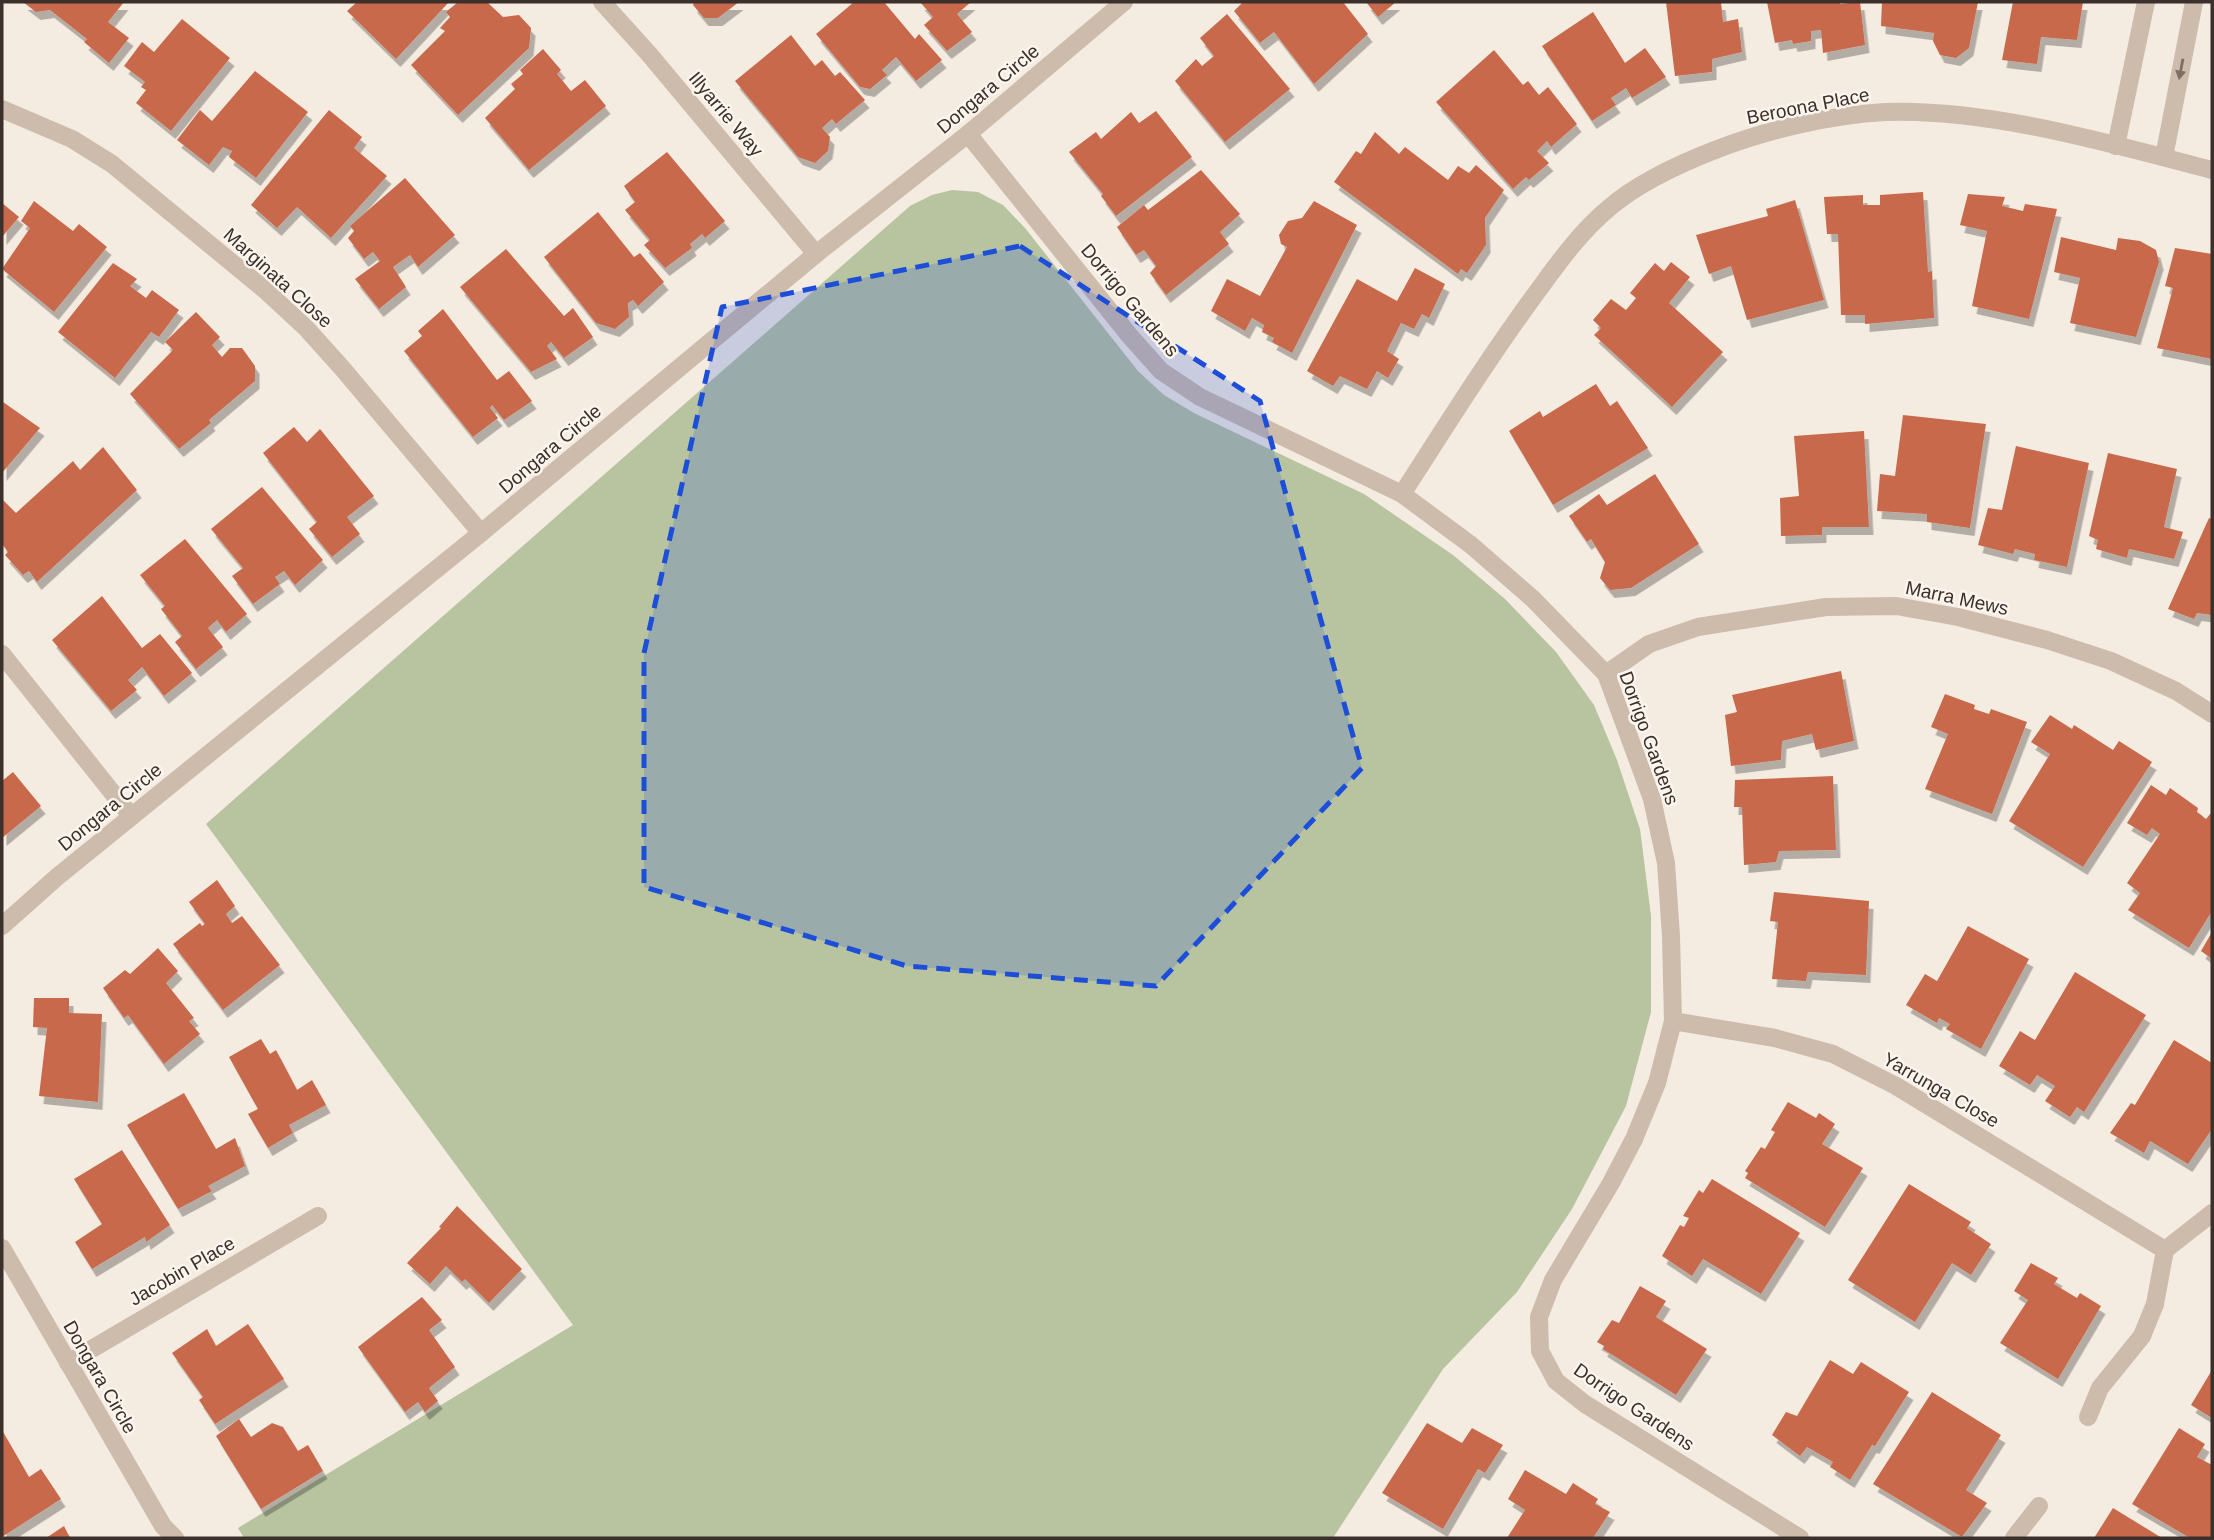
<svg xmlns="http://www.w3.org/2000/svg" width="2214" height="1540" font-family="Helvetica,sans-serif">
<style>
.green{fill:#b8c4a0}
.building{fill:#c8694b;filter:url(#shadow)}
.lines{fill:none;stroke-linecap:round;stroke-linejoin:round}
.service{stroke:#cdbbac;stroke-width:18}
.minor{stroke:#cdbbac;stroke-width:18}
.tertiary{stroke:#cdbbac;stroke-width:18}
.oneway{fill:#7d6f65}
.marked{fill:#1d4ed8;fill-opacity:0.2;stroke:#1d4ed8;stroke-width:5;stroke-dasharray:14 9;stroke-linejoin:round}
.labels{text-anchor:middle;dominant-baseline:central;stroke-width:5;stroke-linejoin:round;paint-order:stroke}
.street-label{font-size:19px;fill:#3b302b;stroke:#fbf5ee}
</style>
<defs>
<filter id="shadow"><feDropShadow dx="4.5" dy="8" stdDeviation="0" flood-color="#0004"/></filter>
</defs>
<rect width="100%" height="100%" fill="#f4ebe1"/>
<polygon class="green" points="952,190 978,192 1003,205 1025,228 1138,371 1164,395 1194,413 1364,494 1453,555 1505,599 1556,652 1594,705 1617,760 1640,829 1651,916 1651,1012 1626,1106 1572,1209 1517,1292 1443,1369 1333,1538 244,1538 238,1528 573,1325 206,824 910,206 932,195"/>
<g class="building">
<polygon points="23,2 124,2 108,22 129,38 109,63 84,42 87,39 50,10 36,12"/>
<polygon points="357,2 449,2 396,59 347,11"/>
<polygon points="458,2 487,2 503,17 519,15 531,28 529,48 458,115 411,65 445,31 440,28 450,17 446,12"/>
<polygon points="694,2 739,2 718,18 704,18 693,5"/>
<polygon points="854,2 884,2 915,39 919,34 942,60 916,81 896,57 882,70 887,75 870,89 860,87 816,34"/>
<polygon points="920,2 971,2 957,14 972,32 947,51 924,25 933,17"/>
<polygon points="1243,2 1343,2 1368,34 1314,84 1274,32 1260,43 1234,11"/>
<polygon points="1366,2 1396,2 1378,17"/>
<polygon points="1666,2 1721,2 1723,22 1738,19 1742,52 1712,59 1712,72 1675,76"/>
<polygon points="1767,2 1840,2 1840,4 1860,2 1865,45 1823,53 1821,30 1811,31 1811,41 1793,44 1792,40 1775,43"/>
<polygon points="1882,2 1978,2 1969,48 1956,58 1940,55 1933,41 1934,33 1881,26"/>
<polygon points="2013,2 2083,2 2077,40 2041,37 2037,64 2002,60"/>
<polygon points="1593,12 1625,63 1645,48 1666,77 1632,98 1626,88 1611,98 1616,105 1592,121 1542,46"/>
<polygon points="1227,14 1290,89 1225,142 1175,81 1196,59 1202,66 1214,56 1200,38"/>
<polygon points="182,19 230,58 171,131 136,103 146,90 141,87 145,82 124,66 142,42 154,52"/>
<polygon points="791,35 815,66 822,60 835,76 840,72 865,100 836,124 832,119 822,128 830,137 828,151 815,163 798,157 735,81"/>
<polygon points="543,49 561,70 557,74 571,91 585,80 606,106 529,170 485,118 515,89 511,84 523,74 520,70"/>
<polygon points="1494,50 1523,85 1528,81 1539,95 1548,87 1577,124 1551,147 1547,141 1537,151 1549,163 1529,180 1526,177 1513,189 1436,102"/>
<polygon points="255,71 308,112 256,178 229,157 232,151 223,147 209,165 177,140 200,110 212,121"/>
<polygon points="329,110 362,137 354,148 387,176 331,238 297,207 277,228 251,205"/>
<polygon points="1156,111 1192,157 1116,216 1101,196 1103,194 1069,152 1096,132 1101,139 1131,112 1139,123"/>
<polygon points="1375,132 1399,154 1405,147 1448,180 1458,166 1469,173 1476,165 1504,190 1485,218 1486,245 1467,273 1461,269 1458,274 1334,182 1356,151 1361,154"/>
<polygon points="667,152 725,221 705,238 702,234 690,244 692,248 665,268 644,245 650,240 625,210 635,202 624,186"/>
<polygon points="1201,170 1240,214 1220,232 1229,244 1166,295 1150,273 1156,266 1144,250 1136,255 1117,227 1144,205 1148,210"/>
<polygon points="405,178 455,235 418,267 410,255 393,267 406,287 379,309 355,279 380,261 373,252 364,259 348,238 354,231 350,226"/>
<polygon points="1923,192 1928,272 1932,271 1934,318 1865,324 1865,315 1841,315 1838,234 1827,234 1824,197 1863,195 1863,205 1880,205 1880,195"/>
<polygon points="1968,194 2005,197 2002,206 2023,211 2025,204 2057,209 2029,319 1972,306 1987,231 1960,225"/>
<polygon points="1795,200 1824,300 1747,320 1731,266 1709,274 1696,235 1768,216 1766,209"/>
<polygon points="34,201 73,231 79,224 107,247 54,312 2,269 30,228 21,221"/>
<polygon points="1314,201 1357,225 1292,353 1272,342 1274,338 1262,332 1264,325 1252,318 1245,331 1211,311 1227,279 1260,296 1287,247 1281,244 1279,235 1288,221 1302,218"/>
<polygon points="2,203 19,217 2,237"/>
<polygon points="598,212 634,257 640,253 664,282 638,306 633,300 628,303 629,317 615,329 596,323 544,257"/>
<polygon points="2061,237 2116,250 2118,238 2140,241 2156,250 2159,262 2136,337 2070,323 2080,278 2054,272"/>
<polygon points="2175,248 2212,254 2212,359 2157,348 2173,288 2165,286"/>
<polygon points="506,249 564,316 573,308 593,337 564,358 551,342 547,346 557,359 531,372 460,287"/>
<polygon points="1671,262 1690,277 1669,303 1723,352 1672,407 1594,335 1601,328 1593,320 1611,299 1626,310 1636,298 1630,293 1655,263 1664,271"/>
<polygon points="113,263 137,279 130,286 146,298 152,290 179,310 159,337 151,332 115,378 58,332"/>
<polygon points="1415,268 1445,284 1429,318 1422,314 1414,329 1401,323 1387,351 1399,359 1388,378 1377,371 1367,389 1340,376 1333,386 1307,371 1357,279 1397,301"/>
<polygon points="443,309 497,380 509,371 532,401 504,420 492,405 490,408 498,418 473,437 404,351 422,336 418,331"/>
<polygon points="196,312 220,337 212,345 222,357 230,348 242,348 255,366 255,381 209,420 211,423 179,449 130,394 173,350 165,342"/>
<polygon points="1596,384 1610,406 1617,401 1648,448 1553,505 1509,431 1540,411 1543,417"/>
<polygon points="3,402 40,428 2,473 2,404"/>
<polygon points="1903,415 1986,424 1970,528 1927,522 1927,514 1877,511 1880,474 1895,476"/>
<polygon points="294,427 307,442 320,429 374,496 347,517 360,534 332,557 309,529 317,522 263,453"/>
<polygon points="1864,431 1869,527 1822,527 1822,535 1781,536 1780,498 1799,496 1794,436"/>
<polygon points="2016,446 2089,463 2067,567 2034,560 2035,554 2015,549 2013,554 1978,545 1988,508 2002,510"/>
<polygon points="103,447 137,490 37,582 29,571 23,575 5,555 8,552 2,544 2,499 16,513 73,461 80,470"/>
<polygon points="2108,453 2177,469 2164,527 2183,532 2174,559 2129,549 2127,558 2096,549 2098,540 2089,536"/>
<polygon points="1655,474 1699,544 1631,588 1610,590 1600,578 1605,562 1591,539 1587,542 1569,516 1599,494 1607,505"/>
<polygon points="262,487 323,560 295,585 284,571 275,577 280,584 253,604 232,576 243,568 211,529"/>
<polygon points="2209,518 2212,519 2212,615 2197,613 2194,619 2168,609"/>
<polygon points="185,539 247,614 226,632 217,620 208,628 223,647 196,669 175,642 182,636 161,609 165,606 140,575"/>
<polygon points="102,596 142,648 160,634 192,673 164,696 142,667 128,680 137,690 111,711 52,640"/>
<polygon points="1841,671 1854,741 1816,750 1812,734 1782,741 1781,760 1731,766 1725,715 1737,712 1732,695"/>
<polygon points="1945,694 1975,705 1974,709 1989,714 1991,709 2027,722 1992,814 1925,789 1948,734 1931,727"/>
<polygon points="2050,715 2072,729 2074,725 2113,750 2119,741 2152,762 2083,867 2009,821 2050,754 2031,742"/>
<polygon points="13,772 41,806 2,838 2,781"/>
<polygon points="1833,776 1836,850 1779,851 1776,862 1744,865 1742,807 1734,807 1735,780"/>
<polygon points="2151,785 2166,795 2170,788 2198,808 2197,812 2206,819 2211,813 2212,814 2212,911 2189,948 2128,910 2140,893 2127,883 2160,834 2152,828 2147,835 2127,823"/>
<polygon points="217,880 235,906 226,914 232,923 242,916 280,965 223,1010 173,944 200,923 202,926 205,924 189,902"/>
<polygon points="1774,892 1869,901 1866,975 1808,972 1806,981 1772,979 1778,922 1770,921"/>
<polygon points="1968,926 2029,959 1981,1049 1946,1029 1950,1024 1939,1018 1937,1023 1906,1005 1925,974 1937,981"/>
<polygon points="2212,932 2212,959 2201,951"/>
<polygon points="158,948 178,971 166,983 194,1018 189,1021 200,1034 164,1064 128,1015 124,1018 103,988 125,970 130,974"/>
<polygon points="2075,972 2146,1015 2084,1112 2077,1107 2070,1117 2045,1101 2055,1086 2037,1075 2030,1085 1999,1066 2020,1031 2035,1040"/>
<polygon points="34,998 69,998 69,1013 102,1014 98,1102 39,1096 47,1028 33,1027"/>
<polygon points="261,1039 270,1054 276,1050 297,1090 312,1080 326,1105 289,1125 293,1133 268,1148 248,1114 258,1109 229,1057"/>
<polygon points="2174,1040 2212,1063 2212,1129 2188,1164 2150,1141 2144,1153 2110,1133 2131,1103 2135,1105"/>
<polygon points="184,1093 216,1149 235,1138 245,1166 208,1186 212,1191 178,1209 127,1125"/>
<polygon points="1788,1102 1816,1118 1819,1113 1835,1124 1822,1144 1863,1168 1825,1227 1745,1178 1748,1173 1745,1171 1761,1147 1765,1149 1775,1132 1771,1130"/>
<polygon points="122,1150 170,1225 146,1242 145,1237 92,1269 75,1242 102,1224 74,1179"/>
<polygon points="1712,1179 1800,1233 1761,1294 1703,1259 1692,1276 1662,1256 1680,1225 1684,1227 1689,1218 1683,1216 1699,1190 1703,1193"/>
<polygon points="1909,1184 1971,1222 1967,1228 1991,1244 1971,1275 1952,1263 1915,1322 1848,1280"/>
<polygon points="457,1206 522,1269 489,1303 465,1279 462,1282 446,1266 430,1284 407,1263 441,1228 439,1227"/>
<polygon points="2031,1263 2058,1278 2054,1284 2077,1298 2080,1293 2101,1306 2058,1379 2000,1343 2028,1300 2014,1291"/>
<polygon points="1640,1286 1666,1301 1656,1317 1707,1349 1676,1395 1603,1349 1604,1346 1597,1342 1612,1320 1619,1323"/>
<polygon points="422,1297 442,1320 429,1330 455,1367 429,1388 438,1401 425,1412 418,1402 405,1412 358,1347"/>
<polygon points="248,1324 284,1379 215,1424 199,1400 203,1397 172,1353 207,1329 216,1346"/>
<polygon points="1830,1360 1853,1374 1861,1362 1909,1392 1875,1446 1872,1445 1850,1480 1830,1467 1833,1462 1807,1447 1800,1456 1772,1435 1786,1412 1797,1416"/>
<polygon points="2212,1370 2212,1418 2191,1405"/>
<polygon points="1932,1392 2001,1435 1966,1490 1987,1503 1962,1537 1873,1484"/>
<polygon points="239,1419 251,1437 272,1423 283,1427 298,1451 308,1445 323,1471 261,1509 216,1436"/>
<polygon points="1427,1423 1462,1443 1472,1428 1503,1445 1485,1473 1478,1469 1443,1529 1382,1493"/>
<polygon points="2179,1428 2205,1444 2197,1457 2212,1465 2212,1538 2190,1538 2132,1504"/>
<polygon points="2,1430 29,1477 41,1469 61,1499 2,1537"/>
<polygon points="1525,1470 1566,1494 1573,1483 1598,1499 1595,1504 1610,1512 1593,1538 1507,1538 1525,1510 1508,1499"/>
<polygon points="2113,1508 2162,1538 2094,1538"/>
<polygon points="64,1526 70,1538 46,1538"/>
</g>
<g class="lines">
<g class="service">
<polyline points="2088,1417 2100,1388 2142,1336 2155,1304"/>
<polyline points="2014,1538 2039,1506"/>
</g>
<g class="minor">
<polyline points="602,2 649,54 816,254"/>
<polyline points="2,109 72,139 112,164 265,290 306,328 342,368 481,533"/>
<polyline points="968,134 1129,335 1161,371 1200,397 1402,494 1471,545 1533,599 1606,674 1652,799 1666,863 1671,936 1673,1021 1657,1083 1634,1139 1611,1183 1553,1280 1539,1317 1540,1351 1556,1381 1585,1404 1800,1538"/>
<polyline points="2116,146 2146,2"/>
<polyline points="2164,157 2194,2"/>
<path d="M 1402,494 C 1446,426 1489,357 1537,292 C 1558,263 1581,231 1609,208 C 1639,182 1679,164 1715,150 C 1766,130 1830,115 1885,112 C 1989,108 2111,144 2212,170"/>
<polyline points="2,654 131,816"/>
<polyline points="1606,674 1649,644 1698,627 1826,607 1896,606 1958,617 2047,640 2111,661 2176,691 2212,714"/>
<polyline points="1673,1021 1775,1038 1833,1054 1896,1086 2165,1250"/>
<polyline points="2155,1304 2165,1250 2212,1213"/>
<polyline points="68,1363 318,1216"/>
</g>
<g class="tertiary">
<polyline points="2,926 57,877 481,533 816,254 968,134 1124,2"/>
<polyline points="2,1248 163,1526 175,1538"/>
</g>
</g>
<defs><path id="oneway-solid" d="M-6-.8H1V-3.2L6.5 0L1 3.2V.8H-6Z" transform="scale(1.75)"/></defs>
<use class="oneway" href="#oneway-solid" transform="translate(2181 69) rotate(101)"/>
<path class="marked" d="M 1020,246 L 1260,401 L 1362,768 L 1156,986 L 907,966 L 644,887 L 644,653 L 722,307 Z"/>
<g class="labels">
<g class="street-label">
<text transform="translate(988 89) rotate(-40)">Dongara Circle</text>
<text transform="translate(1808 106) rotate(-11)">Beroona Place</text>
<text transform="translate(726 114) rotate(50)">Illyarrie Way</text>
<text transform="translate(278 278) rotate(42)">Marginata Close</text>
<text transform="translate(1130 300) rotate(50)">Dorrigo Gardens</text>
<text transform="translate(550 449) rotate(-40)">Dongara Circle</text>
<text transform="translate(1957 598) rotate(12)">Marra Mews</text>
<text transform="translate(1649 738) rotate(70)">Dorrigo Gardens</text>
<text transform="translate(110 807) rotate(-39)">Dongara Circle</text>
<text transform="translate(1941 1090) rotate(30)">Yarrunga Close</text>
<text transform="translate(182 1271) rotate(-30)">Jacobin Place</text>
<text transform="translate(100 1377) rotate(60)">Dongara Circle</text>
<text transform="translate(1634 1407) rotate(34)">Dorrigo Gardens</text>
</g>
</g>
<rect width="2214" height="1540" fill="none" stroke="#3b302b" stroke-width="7"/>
</svg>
